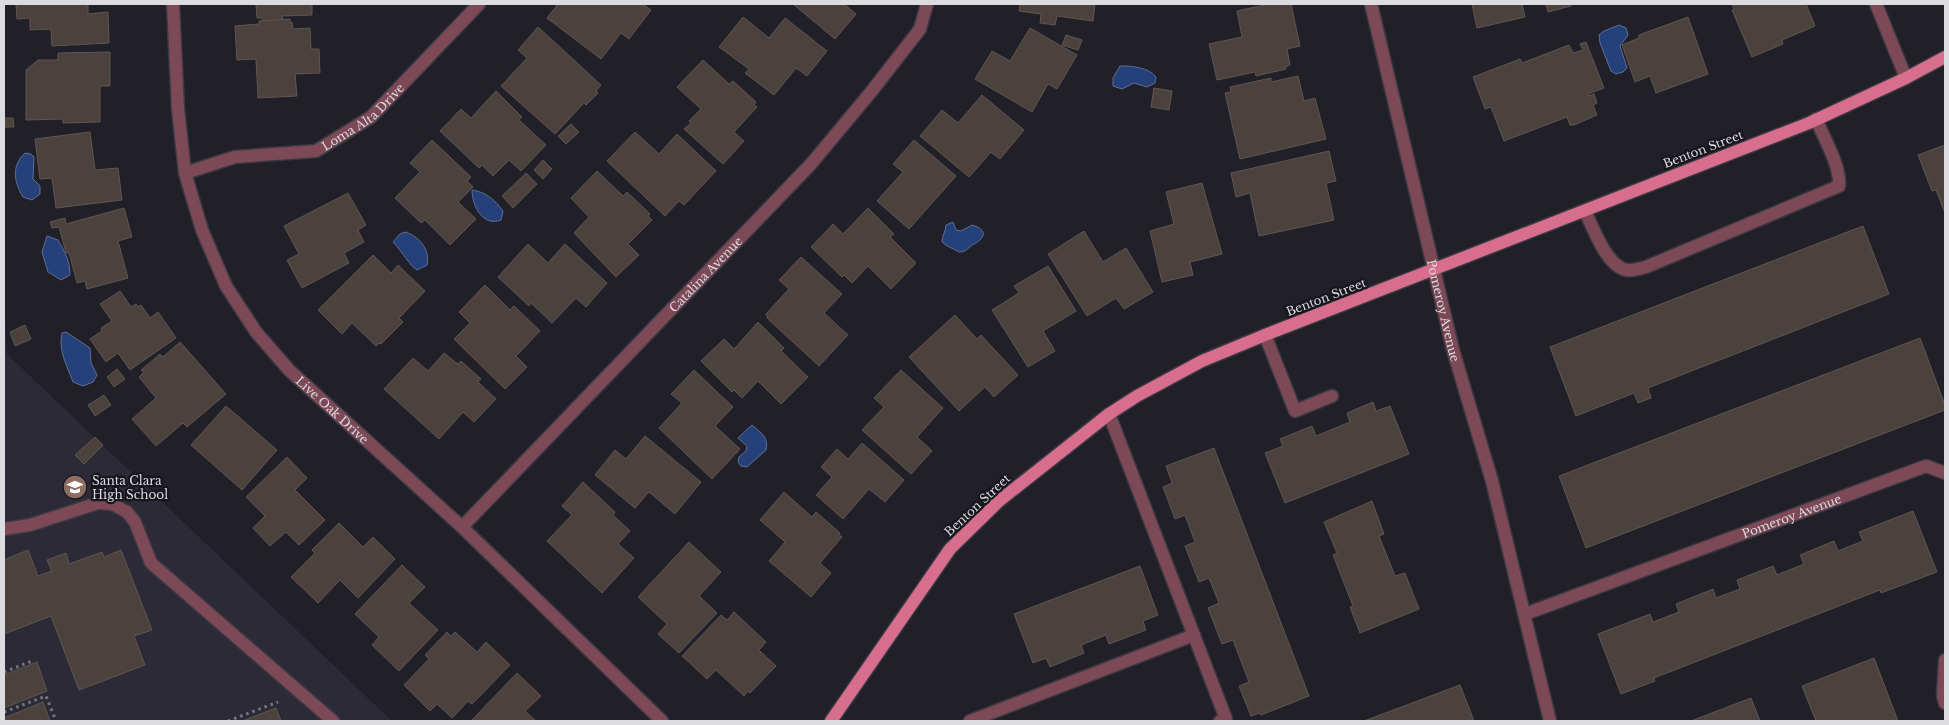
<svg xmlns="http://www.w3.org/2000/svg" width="1949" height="725" font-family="'Libre Baskerville',serif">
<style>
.built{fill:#2c2a37}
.water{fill:#264179;stroke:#5c6f98}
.building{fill:#4c423d;stroke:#605651}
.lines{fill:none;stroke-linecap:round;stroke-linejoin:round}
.minor-casing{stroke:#3b3942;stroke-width:15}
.major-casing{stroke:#3b3942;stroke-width:15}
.path{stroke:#78777e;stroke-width:3;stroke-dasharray:2.5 4;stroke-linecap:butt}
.minor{stroke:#7d4957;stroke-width:12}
.major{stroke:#d86e8d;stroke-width:12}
.labels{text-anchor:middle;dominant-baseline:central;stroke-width:4.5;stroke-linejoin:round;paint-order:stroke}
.street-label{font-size:12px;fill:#dbdbe0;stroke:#17161e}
.poi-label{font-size:12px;fill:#dbdbe0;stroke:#17161e;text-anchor:start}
</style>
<rect width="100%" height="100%" fill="#211f28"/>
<polygon class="built" points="4,305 7,354 392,721 4,721"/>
<g class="water">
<polygon points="1619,25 1626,28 1628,35 1620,46 1627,68 1623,72 1616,74 1611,71 1600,43 1599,35 1604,31"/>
<path d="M 1120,66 C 1132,66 1148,67 1156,77 L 1155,83 L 1147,87 L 1134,83 L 1122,89 L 1113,86 L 1113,78 Z"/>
<path d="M 25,153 L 31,154 L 34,157 L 33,179 L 40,186 L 40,194 L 32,200 L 23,197 C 14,182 11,166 25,153 Z"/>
<path d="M 472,190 C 486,192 495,200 503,211 L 501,220 C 483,227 472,206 472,190 Z"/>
<path d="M 953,222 L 956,230 L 961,231 L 972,225 C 989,230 985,239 972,245 C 967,249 966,252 959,252 C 953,248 947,247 942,242 C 942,235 946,231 946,225 Z"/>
<path d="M 406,232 C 421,238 430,250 427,265 L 417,270 C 410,266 401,250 393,242 L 400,234 Z"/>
<path d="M 47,236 L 58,240 C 65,252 70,261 70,275 L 61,280 L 48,272 L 42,252 Z"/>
<path d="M 66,332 L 90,348 L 91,363 L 97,375 L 93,382 L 83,386 L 73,382 C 67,366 58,350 62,333 Z"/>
<path d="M 752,425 C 761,433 769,437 766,450 L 747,467 L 741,466 L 738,462 L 739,457 L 746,451 L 747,446 L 738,438 Z"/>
</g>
<g class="building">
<polygon points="16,4 88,4 88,14 108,12 109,43 52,46 51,29 30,30 30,18 17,19"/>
<polygon points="256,4 312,4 312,15 282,16 283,20 262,21 262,18 257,18"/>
<polygon points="558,4 583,4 585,5 586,4 643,4 651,10 629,39 621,33 601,59 547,18"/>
<polygon points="793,4 844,4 856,14 835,39"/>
<polygon points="1020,4 1095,4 1093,21 1057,16 1055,25 1040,23 1041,14 1019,11"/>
<polygon points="1269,4 1291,4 1300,46 1287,49 1290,65 1285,67 1286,69 1256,76 1255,72 1217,80 1209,44 1242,37 1237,11"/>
<polygon points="1472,4 1522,4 1525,17 1477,28"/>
<polygon points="1546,4 1570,4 1571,6 1548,12"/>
<polygon points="1732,4 1806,4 1815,26 1782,40 1783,44 1752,57 1732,10 1734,9"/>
<polygon points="743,17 769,38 785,18 827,51 807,76 796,68 774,95 745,73 749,69 719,47"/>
<polygon points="1688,17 1708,74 1656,93 1650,76 1635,82 1622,45 1639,38 1639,35"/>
<polygon points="290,19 290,23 292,22 293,29 310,28 311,49 319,49 320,73 295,74 297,96 258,98 256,59 237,60 235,26 259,24 259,21 262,21"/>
<polygon points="538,27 601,85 596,91 598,93 586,105 584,103 555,134 501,86 527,58 518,50"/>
<polygon points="1030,28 1077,55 1057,89 1048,84 1032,112 975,79 992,51 1010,61"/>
<polygon points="1066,35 1082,40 1078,50 1062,45"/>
<polygon points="1586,42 1604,88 1588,94 1589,96 1594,94 1597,103 1593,105 1597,115 1574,125 1570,125 1567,117 1504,141 1491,107 1485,109 1473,77 1520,59 1522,63 1569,45 1573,53 1583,50 1580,44"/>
<polygon points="110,52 110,86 100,86 100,122 63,123 63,119 26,120 26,70 38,60 58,60 58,53"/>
<polygon points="703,60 729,84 733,81 756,102 754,105 757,107 734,132 744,141 723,164 684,129 691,123 689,121 701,109 677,87"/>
<polygon points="1298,76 1304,101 1315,98 1326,139 1240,159 1225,93 1231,92 1230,87 1271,78 1271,82"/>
<polygon points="1154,88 1172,91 1169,110 1151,107"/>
<polygon points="496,91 522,117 519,120 546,145 521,171 509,160 493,176 482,165 479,168 440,131 461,109 471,118"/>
<polygon points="982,95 1024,130 1000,159 991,152 969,177 920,136 942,110 958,123"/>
<polygon points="4,118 13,118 14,127 4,127"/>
<polygon points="571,124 579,132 566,144 558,136"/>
<polygon points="90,132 95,170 118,168 122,200 56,208 52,178 40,179 35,139"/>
<polygon points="635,132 659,154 677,134 716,171 684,205 679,201 665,216 607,161"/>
<polygon points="432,140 471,177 467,181 473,187 458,202 476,219 450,245 425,220 421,223 395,198 420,172 410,163"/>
<polygon points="914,140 956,176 909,229 877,201 903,172 893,164"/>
<polygon points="1945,145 1945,213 1936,190 1932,191 1918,155"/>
<polygon points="1329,151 1336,181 1326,183 1334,220 1259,236 1250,193 1236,197 1231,173"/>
<polygon points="543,160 552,169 543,179 534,170"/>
<polygon points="597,171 623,196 627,192 650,214 648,216 652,220 628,244 639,255 616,277 574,233 589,217 571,198"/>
<polygon points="526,173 537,184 513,208 502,196"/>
<polygon points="1202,183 1222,254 1190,262 1193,275 1162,282 1150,231 1174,224 1166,192"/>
<polygon points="348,193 366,225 358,230 364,242 344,253 349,263 302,288 287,260 299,254 284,226"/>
<polygon points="124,208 132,237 118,241 128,278 87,289 85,281 77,283 69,253 66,253 59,227 52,228 50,222 65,218 66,224"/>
<polygon points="868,208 894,234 890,237 916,263 891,289 868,266 852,283 844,275 842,277 811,247 833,224 843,234"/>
<polygon points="1863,226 1889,294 1648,388 1651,398 1638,403 1634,393 1576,416 1550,347"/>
<polygon points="1084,231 1103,262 1126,248 1153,292 1124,309 1116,298 1087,316 1048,254"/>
<polygon points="528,244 548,263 565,244 607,283 586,307 576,298 552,323 531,303 529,306 498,277"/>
<polygon points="373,255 391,273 398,265 425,291 399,318 403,322 381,344 379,343 376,346 352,323 342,334 318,310"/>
<polygon points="801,257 842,294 824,313 848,335 819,366 768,319 766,314 789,289 779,280"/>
<polygon points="1048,266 1076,311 1043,331 1055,351 1028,367 992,310 1019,293 1014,286"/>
<polygon points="485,285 510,310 514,306 540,331 516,356 527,367 505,389 454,339 470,323 459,312"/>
<polygon points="120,291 131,307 136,304 138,307 141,305 150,318 158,312 176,338 130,370 118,353 106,362 90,339 102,331 101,328 112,321 100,304"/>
<polygon points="955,315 977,339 981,335 1018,375 994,397 985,387 959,411 909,357"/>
<polygon points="758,322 784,348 781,351 808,377 781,404 758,381 742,398 734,390 732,392 701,361 724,339 734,349"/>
<polygon points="25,325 31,339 15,346 10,332"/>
<polygon points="1920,338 1945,405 1945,410 1586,548 1559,476"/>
<polygon points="180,342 226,394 187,427 183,423 156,446 132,419 156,398 139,377 144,372 141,370 160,354 163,357"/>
<polygon points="444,353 458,364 461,361 481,379 478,382 496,399 474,422 463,412 439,439 384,389 413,358 428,371"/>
<polygon points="117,369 125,379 114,387 107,377"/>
<polygon points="694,370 733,407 715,426 740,449 712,479 659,428 682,403 671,394"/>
<polygon points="901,370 943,408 917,437 932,451 911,474 862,430 884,407 874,398"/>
<polygon points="104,395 111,405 95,416 88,405"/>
<polygon points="1373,402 1376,411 1390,406 1409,454 1285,503 1265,453 1283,446 1280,439 1312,426 1316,436 1350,422 1347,413"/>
<polygon points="226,406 277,450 242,490 191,445"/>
<polygon points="645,436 701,482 675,514 649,492 635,508 595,475 615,450 626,459"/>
<polygon points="95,437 103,445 84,464 75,455"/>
<polygon points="862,443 904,480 885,502 869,489 843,519 816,495 832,477 821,467 837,449 848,459"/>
<polygon points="1214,448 1309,696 1261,715 1260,713 1251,716 1239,686 1249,682 1233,640 1222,644 1208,608 1219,603 1209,578 1199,582 1185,546 1195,542 1185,515 1175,519 1163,487 1172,483 1166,466"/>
<polygon points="287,457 307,478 295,490 325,520 299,545 286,532 270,546 253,528 265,516 246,497"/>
<polygon points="583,482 615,512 613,515 630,531 618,544 634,558 602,593 547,541 572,515 562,506"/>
<polygon points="784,492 812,517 816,512 840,533 838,534 842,537 820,563 831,573 811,597 769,561 785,542 760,520"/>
<polygon points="1372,501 1384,534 1379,536 1395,576 1405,573 1419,609 1360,633 1350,607 1353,606 1333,555 1337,553 1324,522"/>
<polygon points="1913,511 1937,572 1881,593 1880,590 1654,678 1655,681 1621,694 1598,634 1650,614 1653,622 1679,612 1676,604 1713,589 1716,598 1740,589 1737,580 1773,566 1777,575 1804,564 1800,555 1834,541 1838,551 1863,541 1859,532"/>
<polygon points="339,523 363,547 373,537 395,559 358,598 340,580 318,603 291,577 315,553 312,550"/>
<polygon points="689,542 721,572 699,596 717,613 679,653 658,634 667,624 638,597"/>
<polygon points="28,550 38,576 52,571 47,560 66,553 69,564 102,552 104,557 121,550 152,630 134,636 145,665 79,690 51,616 4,634 4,560"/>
<polygon points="402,565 425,587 409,603 438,630 399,671 372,645 379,637 355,614"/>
<polygon points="1140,566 1158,615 1143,621 1146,630 1109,644 1106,635 1081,645 1084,653 1050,667 1046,658 1033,663 1014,614"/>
<polygon points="734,612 766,642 759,650 776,666 750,693 748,691 744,696 716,670 707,679 682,656 721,615 727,620"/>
<polygon points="447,632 451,636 455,632 477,652 486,642 510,665 472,704 468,701 452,718 437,704 430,711 404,685 429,659 425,655"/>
<polygon points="1874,658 1898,721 1816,721 1802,686"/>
<polygon points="37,662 47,691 4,708 4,675"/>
<polygon points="517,673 541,696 525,711 536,721 471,721"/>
<polygon points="1460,685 1474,721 1364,721"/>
<polygon points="1751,698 1760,721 1691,721"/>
<polygon points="43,702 50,721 4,721 4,718"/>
<polygon points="276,708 281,721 242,721"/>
</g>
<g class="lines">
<g class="minor-casing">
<g id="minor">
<path id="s1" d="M 173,4 L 178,109 L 185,173 L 202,230 L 226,286 L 256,332 L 289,370 L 462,527 L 662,721"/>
<path id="s2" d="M 1371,4 L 1453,350 L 1492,481 L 1550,721"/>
<polyline points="1876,4 1906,78"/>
<path id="s3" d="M 185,173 L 235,157 L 316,151 L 371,117 L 479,4"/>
<path d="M 1585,211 C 1593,228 1607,267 1627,270 C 1633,271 1641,268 1646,267 L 1839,186 C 1841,167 1824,138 1816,119"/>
<polyline points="1265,335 1295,411 1332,396"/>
<polyline points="1109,414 1226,719 1220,721"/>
<path id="s4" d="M 462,527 L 811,164 L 871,92 L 920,29 L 927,4"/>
<polyline points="4,529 30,525 98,503 112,504 127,512 135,522 151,563 333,721"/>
<path id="s5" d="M 1525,614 L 1926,466 L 1945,473"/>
<polyline points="1945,660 1943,696 1945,703"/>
<polyline points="970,721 1194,635"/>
</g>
</g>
<g class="major-casing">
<polyline id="major" points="831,721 950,549 999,501 1109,414 1137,396 1202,361 1265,335 1809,123 1906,78 1945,57"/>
</g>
<g class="path">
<polyline points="4,672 32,661"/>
<polyline points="4,712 46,696 56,721"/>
<polyline points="228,721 278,702"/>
</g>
<use href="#minor" class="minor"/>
<use href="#major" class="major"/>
</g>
<defs>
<g id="school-disc" transform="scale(1.25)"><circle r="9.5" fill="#8d6e63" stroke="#17161e"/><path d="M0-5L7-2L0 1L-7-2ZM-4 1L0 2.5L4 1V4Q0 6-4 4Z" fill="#fff"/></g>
</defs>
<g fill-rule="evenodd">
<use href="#school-disc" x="75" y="487"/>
</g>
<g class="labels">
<g class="street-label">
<text stroke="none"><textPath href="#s3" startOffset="192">Loma Alta Drive</textPath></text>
<text transform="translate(1703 149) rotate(-21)">Benton Street</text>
<text stroke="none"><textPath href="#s4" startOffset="351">Catalina Avenue</textPath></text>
<text transform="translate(1326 297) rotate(-21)">Benton Street</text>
<text stroke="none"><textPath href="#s2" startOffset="315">Pomeroy Avenue</textPath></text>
<text stroke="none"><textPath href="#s1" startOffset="454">Live Oak Drive</textPath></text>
<text transform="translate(977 505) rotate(-43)">Benton Street</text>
<text stroke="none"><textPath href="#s5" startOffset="284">Pomeroy Avenue</textPath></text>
</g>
<g class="poi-label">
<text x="92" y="480">Santa Clara<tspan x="92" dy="14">High School</tspan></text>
</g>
</g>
<rect width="1949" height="725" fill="none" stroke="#dbdbe0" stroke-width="10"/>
</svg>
